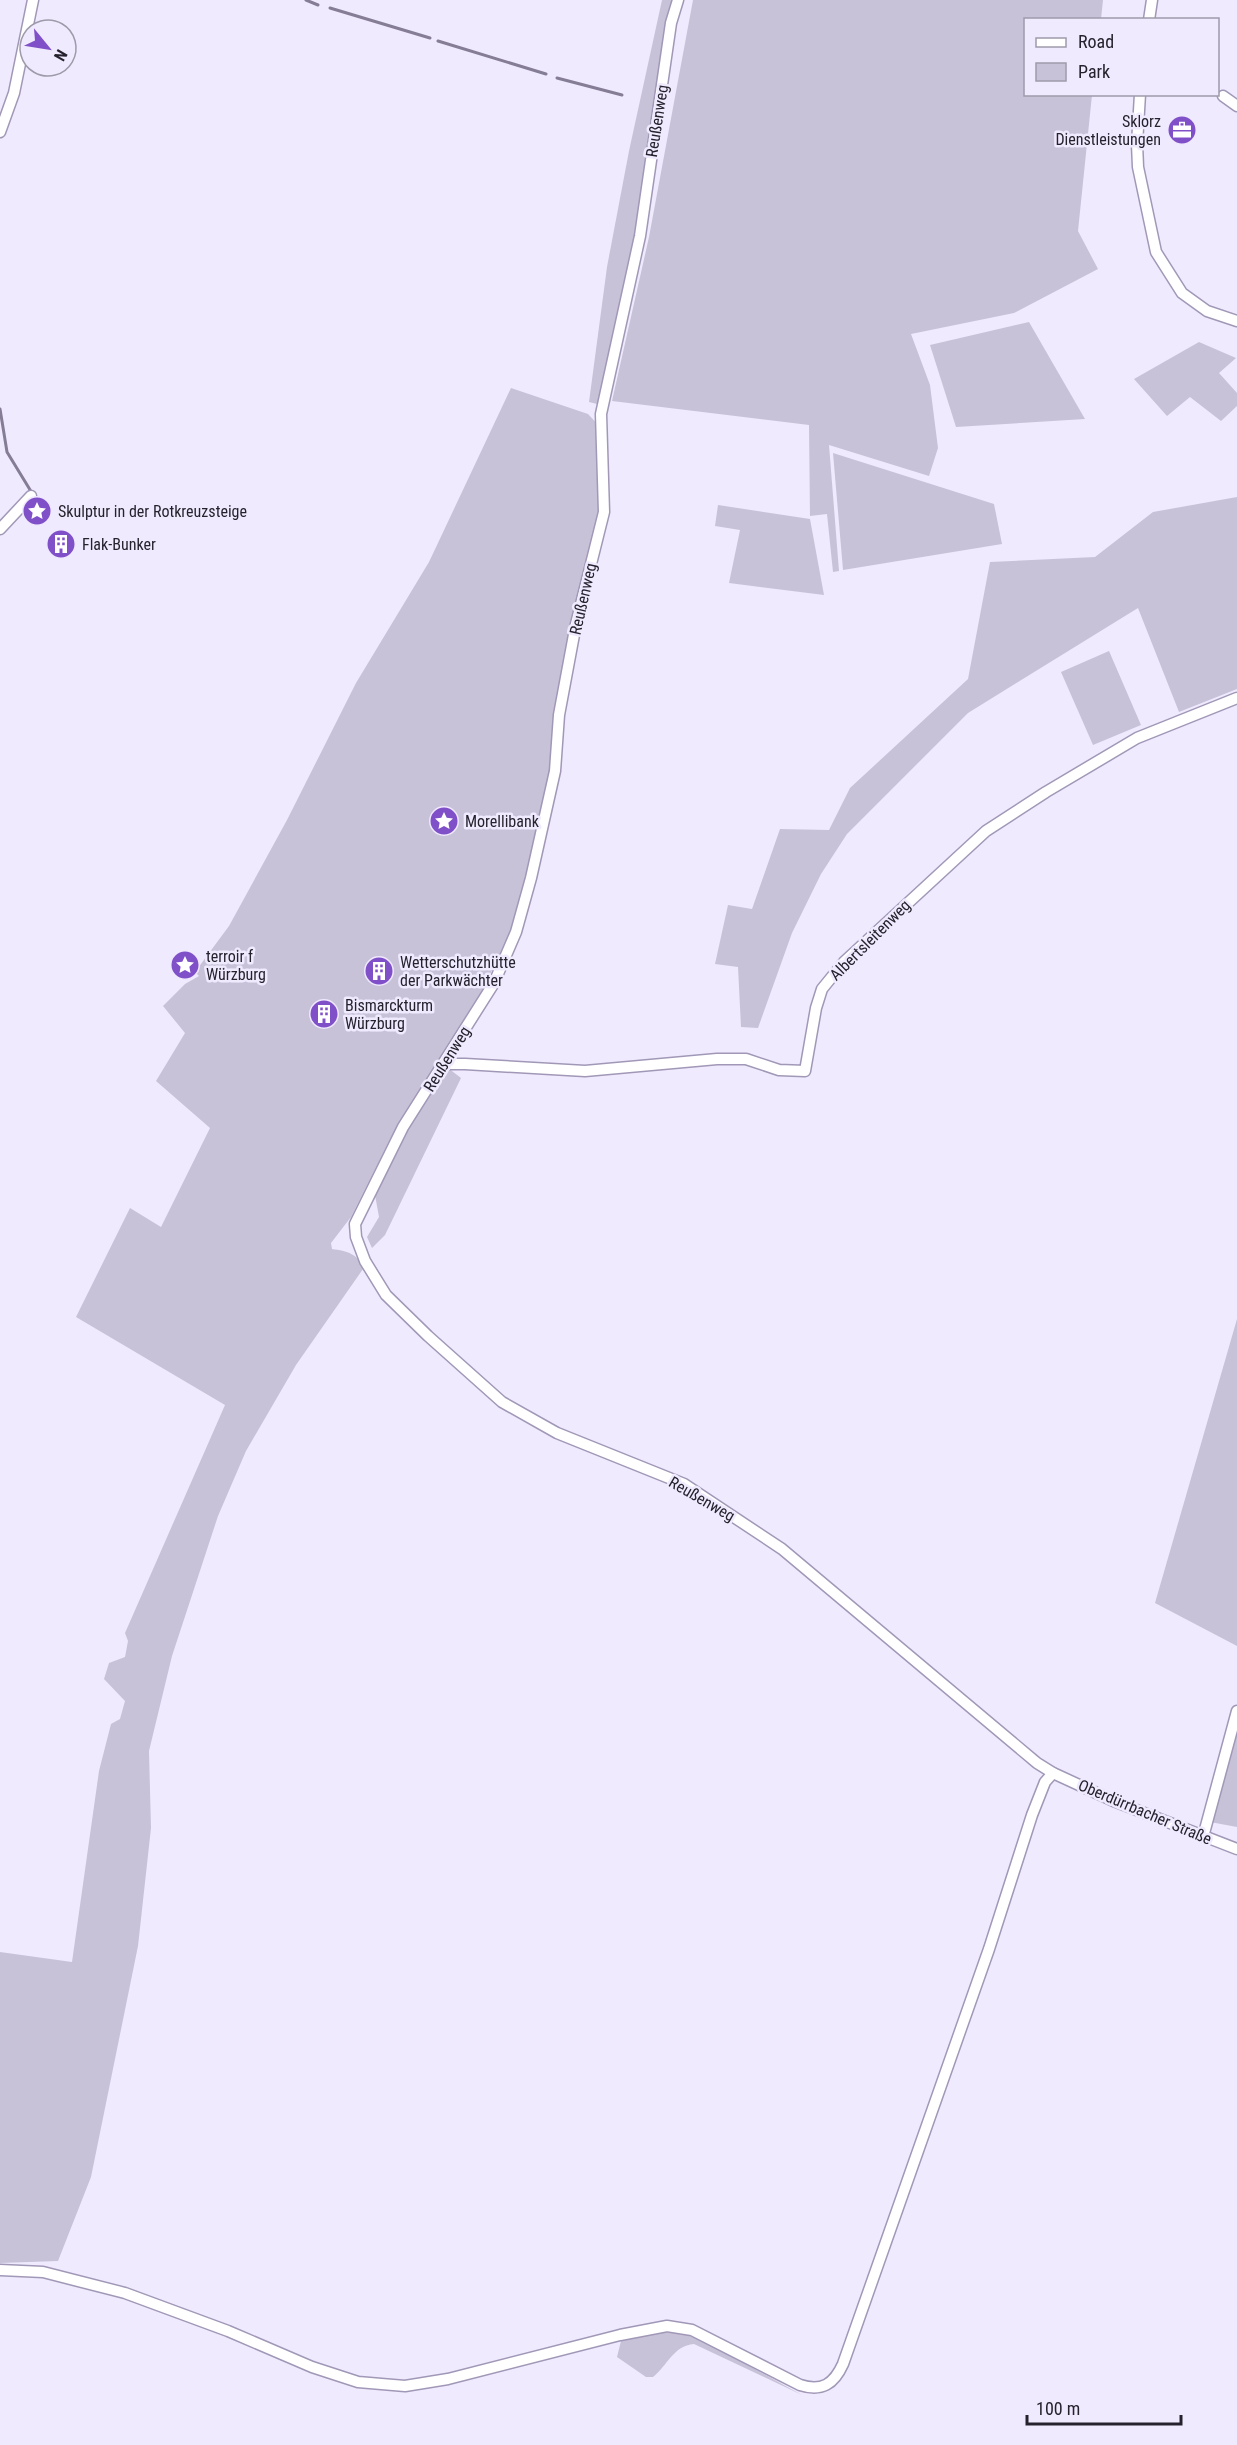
<svg xmlns="http://www.w3.org/2000/svg" width="1237" height="2445" font-family="'Roboto Condensed',sans-serif">
<style>
.green{fill:#c8c2d9}
.lines{fill:none;stroke-linecap:round;stroke-linejoin:round}
.stream{stroke:#847d95;stroke-width:3}
.minor-casing{stroke:#a198b7;stroke-width:13}
.minor{stroke:#fff;stroke-width:10}
.labels{text-anchor:middle;dominant-baseline:central;stroke-width:5;stroke-linejoin:round;paint-order:stroke}
.street-label{font-size:16px;fill:#25222d;stroke:#f0eafe}
.poi-label{font-size:16px;fill:#25222d;stroke:#f0eafe;text-anchor:start}
</style>
<rect width="100%" height="100%" fill="#f0eafe"/>
<g class="green">
<polygon points="662,0 673,0 639,211 601,405 589,402 607,267 629,151"/>
<polygon points="693,0 1103,0 1101,19 1026,20 1026,94 1092,95 1078,231 1098,269 1014,313 911,334 930,385 938,448 929,476 829,445 839,571 833,572 827,514 810,516 809,425 612,401 649,237"/>
<polygon points="1029,322 1085,419 956,427 930,345"/>
<polygon points="1199,342 1236,358 1219,373 1237,393 1237,406 1221,421 1190,397 1167,416 1134,379"/>
<path d="M 511,388 L 588,414 L 601,428 L 602,485 L 597,520 L 570,623 L 554,713 L 550,769 L 537,837 L 513,926 L 475,1006 L 390,1139 L 351,1217 L 331,1243 L 332,1249 C 347,1251 359,1254 363,1269 L 296,1365 L 246,1451 L 218,1516 L 172,1656 L 149,1751 L 151,1828 L 138,1946 L 91,2177 L 58,2261 L 0,2263 L 0,1952 L 72,1962 L 99,1771 L 111,1724 L 120,1719 L 125,1701 L 104,1679 L 109,1663 L 125,1657 L 128,1641 L 125,1633 L 225,1405 L 76,1317 L 130,1208 L 161,1227 L 210,1128 L 156,1081 L 185,1033 L 163,1006 L 185,984 L 199,976 L 195,972 L 229,926 L 287,820 L 356,683 L 429,562 Z"/>
<polygon points="833,453 994,504 1002,544 843,570"/>
<polygon points="1237,497 1237,689 1179,712 1138,608 968,713 847,834 821,874 792,933 758,1028 741,1027 738,967 715,964 728,905 752,909 780,829 829,830 850,788 968,679 990,562 1095,557 1153,512"/>
<polygon points="718,505 810,519 824,595 729,583 740,530 715,526"/>
<polygon points="1109,651 1141,725 1093,745 1061,672"/>
<polygon points="448,1068 461,1078 385,1235 372,1248 367,1237 379,1217 375,1195 412,1121"/>
<polygon points="1237,1319 1237,1646 1155,1603"/>
<polygon points="1237,1717 1237,1827 1210,1822"/>
<path d="M 680,2332 L 696,2337 L 802,2395 L 694,2344 C 673,2346 668,2365 653,2377 L 646,2377 L 617,2357 L 621,2341 L 651,2333 Z"/>
</g>
<g class="lines">
<g class="stream">
<polyline points="306,0 318,5"/>
<polyline points="330,8 430,38"/>
<polyline points="438,41 546,74"/>
<polyline points="557,78 622,95"/>
<polyline points="0,409 7,452 32,493"/>
</g>
<g class="minor-casing">
<g id="minor">
<polyline points="678,0 671,23 640,236 601,414 604,512 576,624 559,715 555,771 531,878 516,932 494,983 403,1127 355,1224 356,1237 365,1261 386,1295 428,1336 502,1402 557,1433 684,1484 782,1549 1037,1763 1053,1773 1116,1802 1237,1849"/>
<polyline points="1149,20 1152,0"/>
<polyline points="1140,94 1137,144 1138,167 1156,252 1182,293 1207,311 1237,321"/>
<polyline points="1223,96 1237,106"/>
<polyline points="0,132 14,93 33,0"/>
<polyline points="0,529 31,496"/>
<polyline points="444,1064 465,1064 585,1071 717,1059 746,1059 779,1070 805,1071 816,1008 822,989 844,962 986,831 1046,792 1137,738 1237,698"/>
<polyline points="1203,1837 1237,1711"/>
<path d="M 0,2270 L 43,2272 L 125,2293 L 228,2331 L 312,2367 L 358,2382 L 405,2386 L 448,2379 L 620,2335 L 667,2326 L 692,2330 L 800,2385 C 822,2392 834,2384 843,2364 L 989,1949 L 1032,1815 L 1045,1782 L 1053,1773"/>
</g>
</g>
<use href="#minor" class="minor"/>
</g>
<defs>
<g id="office-disc" transform="scale(1.5)"><circle r="9.5" fill="#8050c9" stroke="#f0eafe"/><path d="M-6-3h4V-5.5h4V-3h4V5H-6ZM-1-4.5V-3h2v-1.5ZM-6 0V1H6V0Z" fill="#fff"/></g>
<g id="sight-disc" transform="scale(1.5)"><circle r="9.5" fill="#8050c9" stroke="#f0eafe"/><path d="M0-6L1.8-2.2L6-1.7L2.9 1.2L3.7 5.4L0 3.3L-3.7 5.4L-2.9 1.2L-6-1.7L-1.8-2.2Z" fill="#fff"/></g>
<g id="building-disc" transform="scale(1.5)"><circle r="9.5" fill="#8050c9" stroke="#f0eafe"/><path d="M-4-6H4V6H1V3H-1V6H-4ZM-2.5-4.3h1.7v1.8h-1.7ZM.8-4.3h1.7v1.8H.8ZM-2.5-1h1.7V.8h-1.7ZM.8-1h1.7V.8H.8Z" fill="#fff"/></g>
</defs>
<g fill-rule="evenodd">
<use href="#office-disc" x="1182" y="130"/>
<use href="#sight-disc" x="37" y="511"/>
<use href="#building-disc" x="61" y="544"/>
<use href="#sight-disc" x="444" y="821"/>
<use href="#sight-disc" x="185" y="965"/>
<use href="#building-disc" x="379" y="971"/>
<use href="#building-disc" x="324" y="1014"/>
</g>
<g class="labels">
<g class="street-label">
<text transform="translate(657 121) rotate(-81)">Reußenweg</text>
<text transform="translate(583 599) rotate(-77)">Reußenweg</text>
<text transform="translate(870 940) rotate(-45)">Albertsleitenweg</text>
<text transform="translate(447 1059) rotate(-58)">Reußenweg</text>
<text transform="translate(702 1499) rotate(30)">Reußenweg</text>
<text transform="translate(1145 1812) rotate(23)">Oberdürrbacher Straße</text>
</g>
<g class="poi-label">
<text x="1161" y="121" text-anchor="end">Sklorz<tspan x="1161" dy="18">Dienstleistungen</tspan></text>
<text x="58" y="511">Skulptur in der Rotkreuzsteige</text>
<text x="82" y="544">Flak-Bunker</text>
<text x="465" y="821">Morellibank</text>
<text x="206" y="956">terroir f<tspan x="206" dy="18">Würzburg</tspan></text>
<text x="400" y="962">Wetterschutzhütte<tspan x="400" dy="18">der Parkwächter</tspan></text>
<text x="345" y="1005">Bismarckturm<tspan x="345" dy="18">Würzburg</tspan></text>
</g>
</g>
<rect x="1024" y="18" width="195" height="78" fill="#f0eafe" stroke="#9f9aaa" stroke-width="1.5"/>
<rect x="1036" y="38" width="30" height="9" fill="#ffffff" stroke="#9f9aaa" stroke-width="1.5"/>
<text x="1078" y="48" font-size="18" fill="#25222d">Road</text>
<rect x="1036" y="63" width="30" height="18" fill="#c8c2d9" stroke="#9f9aaa" stroke-width="1.5"/>
<text x="1078" y="78" font-size="18" fill="#25222d">Park</text>
<g transform="translate(48 48) rotate(120)"><circle r="28" fill="#f0eafe" stroke="#9f9aaa" stroke-width="1.5"/>
<path d="M0-4.5L10 22L0 15L-10 22Z" fill="#8050c9"/>
<text y="-9" font-size="16" font-weight="bold" text-anchor="middle" fill="#25222d">N</text>
</g>
<path d="M1027 2415v9h154v-9" fill="none" stroke="#25222d" stroke-width="3"/>
<text x="1036" y="2415" font-size="18" fill="#25222d" stroke="#f0eafe" stroke-width="4.5" paint-order="stroke">100 m</text>
</svg>
